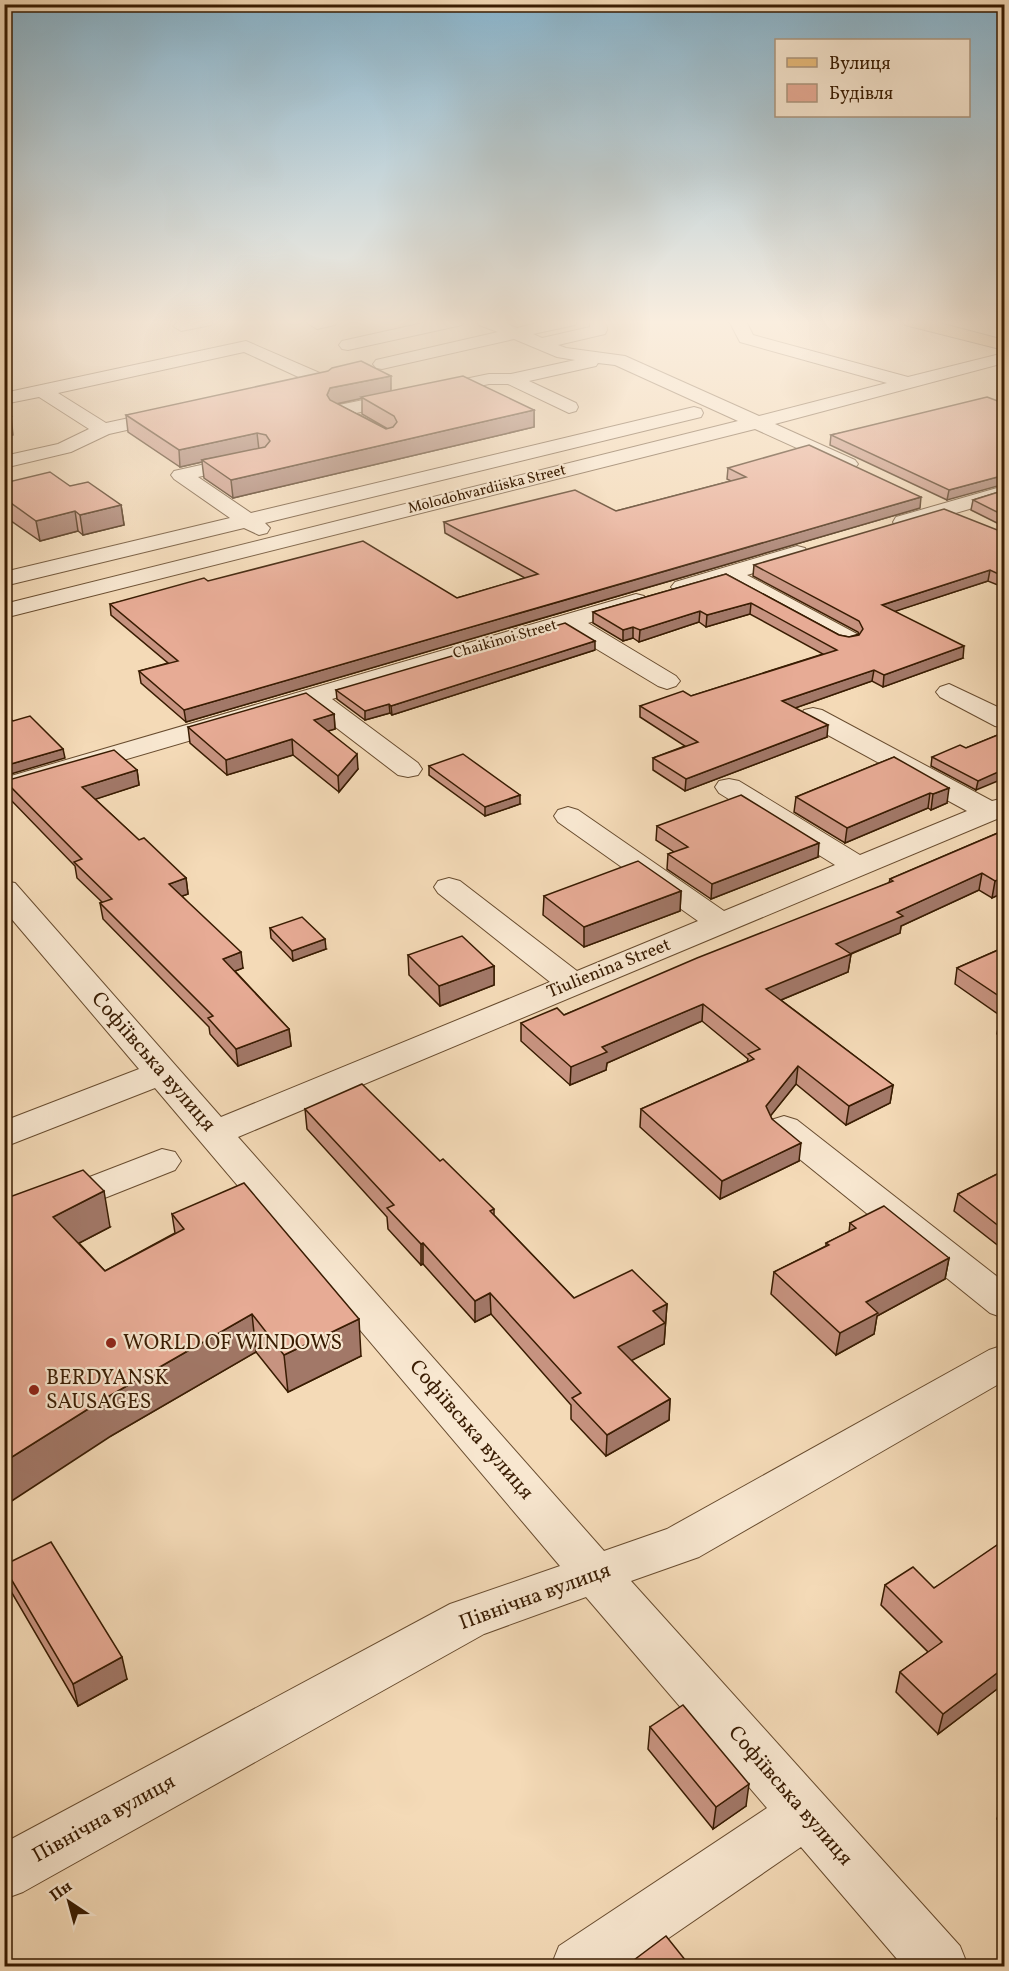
<svg xmlns="http://www.w3.org/2000/svg" width="1009" height="1971" font-family="Vollkorn,serif">
<style>
.lines{fill:none;stroke-linecap:round;stroke-linejoin:round}
.minor-casing{stroke:#684c2f;stroke-width:2}
.major-casing{stroke:#391c02;stroke-width:2}
.minor{fill:#f8e7d0;fill-rule:evenodd}
.major{fill:#eabd7c;fill-rule:evenodd}
.wall{fill:#c79380;stroke:#391c02;stroke-width:1.5;fill-rule:evenodd}
.shaded-wall{fill:#a27868;stroke:#391c02;stroke-width:1.5}
.building{fill:#e7ab95;stroke:#391c02;stroke-width:1.5}
.poi-dot{fill:#8f2418;stroke:#f8e7d0;stroke-width:2}
.labels{text-anchor:middle;dominant-baseline:central;stroke-width:4.5;stroke-linejoin:round;paint-order:stroke}
.far-street-label{font-size:15px;fill:#391c02;stroke:#f8e7d0}
.street-label{font-size:18px;fill:#391c02;stroke:#f8e7d0}
.near-street-label{font-size:21px;fill:#391c02;stroke:#f8e7d0}
.near-poi-label{font-size:21px;fill:#391c02;stroke:#f8e7d0;text-anchor:start}
</style>
<rect width="100%" height="100%" fill="#f4dab7"/>
<filter id="stains"><feTurbulence type="fractalNoise" baseFrequency=".00333" numOctaves="4"/><feColorMatrix values="0 0 0 0 .2 0 0 0 0 .09 0 0 0 0 .02 0 0 0 .5 -.17"/></filter>
<radialGradient id="worn" r=".72"><stop offset=".6" stop-color="#630" stop-opacity="0"/><stop offset="1" stop-color="#630" stop-opacity=".3"/></radialGradient>
<g class="lines">
<g class="minor-casing">
<g id="minor">
<polygon points="180,321 213,321 211,325 181,331 173,326"/>
<polygon points="304,321 337,321 335,325 317,329"/>
<polygon points="432,321 464,321 462,325 348,350 342,349 339,345 342,341"/>
<polygon points="477,321 500,321 517,328 546,321 577,321 575,325 533,334 542,338 590,327 590,321 606,321 607,330 605,334 558,345 566,348 625,356 759,416 887,383 740,342 729,321 746,321 753,335 908,377 1004,353 1004,363 775,424 855,460 858,464 855,468 841,468 755,429 4,618 4,604 738,421 615,365 598,363 596,366 529,381 576,403 578,407 576,411 569,413 508,384 489,384 356,413 376,424 379,428 376,432 369,434 332,415 330,411 332,407 339,405 489,374 511,374 575,360 557,357 514,339 382,369 376,368 373,364 376,360 498,332 479,325"/>
<path d="M 246,341 L 329,377 L 332,381 L 329,385 L 323,386 L 109,434 L 71,452 L 4,468 L 4,456 L 58,444 L 89,429 L 39,397 L 4,404 L 4,393 ZM 244,352 L 305,380 L 106,423 L 58,393 Z"/>
<polygon points="694,407 701,409 703,413 701,417 265,523 270,528 267,533 259,535 244,528 4,586 4,572 230,518 174,479 171,475 174,471 246,455 253,457 256,461 253,465 198,477 251,513"/>
<polygon points="1004,486 1004,499 904,528 896,527 893,522 896,517"/>
<polygon points="797,546 805,548 808,553 805,558 747,575 857,634 860,639 857,644 848,646 839,644 725,582 683,594 675,592 671,587 675,582"/>
<polygon points="636,594 644,596 648,601 644,606 588,623 676,676 680,681 676,686 667,689 658,686 565,630 332,699 418,763 422,769 418,775 408,777 398,775 308,706 4,795 4,778"/>
<polygon points="949,684 1004,710 1004,728 995,726 940,697 936,692 940,687"/>
<polygon points="813,708 822,710 992,801 1004,798 1004,816 238,1137 604,1551 667,1529 989,1350 1004,1345 1004,1381 699,1557 631,1581 960,1946 968,1966 903,1966 801,1847 628,1966 551,1966 559,1946 767,1808 586,1597 484,1634 23,1892 4,1899 4,1843 450,1604 560,1566 155,1088 4,1147 4,1121 139,1069 4,910 4,881 15,883 221,1117 550,982 438,893 434,887 438,881 449,878 460,881 577,971 698,921 558,822 554,816 558,810 568,807 578,810 724,911 835,865 719,793 715,787 719,781 729,779 739,781 860,855 967,811 804,722 800,716 804,710"/>
<polygon points="784,1116 797,1120 1004,1282 1004,1318 990,1313 771,1136 766,1128 771,1120"/>
<polygon points="162,1149 175,1152 181,1161 175,1170 4,1238 4,1210"/>
</g>
</g>
<g class="major-casing">
<polygon id="major" points="903,321 932,321 1004,340 1004,350 905,325"/>
</g>
<use href="#minor" class="minor"/>
<use href="#major" class="major"/>
</g>
<g class="wall">
<path d="M 391,391 L 534,410 L 534,427 L 233,498 L 204,478 L 202,462 L 180,467 L 128,432 L 126,415 ZM 362,398 L 362,414 L 388,429 L 386,429 L 337,404 Z"/>
<polygon points="1003,403 947,500 830,445 831,435"/>
<polygon points="728,468 920,508 186,722 141,683 139,671 168,663 111,615 110,604 208,581 457,598 525,578 445,533 444,522 616,511 731,481 727,479"/>
<polygon points="4,483 70,486 121,505 124,525 83,535 78,531 40,541 4,516"/>
<polygon points="1005,490 1005,527 971,510 973,500"/>
<polygon points="1005,533 1005,588 988,581 895,611 963,658 883,687 872,681 795,708 827,737 685,791 653,770 653,758 685,746 640,717 640,706 691,696 823,654 750,614 706,627 699,622 639,642 633,638 623,641 593,623 593,612 726,574 839,635 849,637 859,634 858,632 753,576 754,565"/>
<polygon points="595,650 392,715 390,713 365,720 337,699 336,690"/>
<polygon points="334,714 335,729 328,731 358,769 339,792 293,755 227,775 190,743 188,727"/>
<polygon points="1005,732 976,790 931,766 932,757 966,748"/>
<polygon points="894,757 947,803 931,810 928,808 845,843 794,812 796,797"/>
<polygon points="429,766 520,804 485,816 429,775"/>
<polygon points="137,770 139,785 95,799 139,840 186,878 188,894 182,896 243,968 235,971 289,1029 291,1046 238,1066 210,1034 209,1027 103,919 100,903 102,902 77,878 75,866 7,796 5,781"/>
<polygon points="657,826 818,857 711,899 667,869 668,854 674,852 656,840"/>
<polygon points="1005,830 1005,892 992,898 979,890 901,926 900,933 851,954 848,972 781,1000 893,1085 890,1103 846,1125 796,1084 770,1116 799,1161 720,1199 640,1127 641,1109 747,1062 748,1059 702,1021 607,1063 606,1070 570,1085 521,1041 521,1023 564,1015 889,883 890,879"/>
<polygon points="681,891 680,911 584,947 543,915 544,896"/>
<polygon points="270,928 326,949 293,961 271,938"/>
<polygon points="1005,947 1005,1039 997,1034 1000,1018 1002,1017 955,984 957,968"/>
<polygon points="408,955 494,966 494,985 440,1006 409,975"/>
<polygon points="305,1109 440,1161 494,1209 494,1215 574,1298 667,1304 664,1344 631,1360 670,1399 669,1420 606,1456 571,1419 571,1405 491,1314 475,1322 423,1264 421,1265 388,1229 387,1217 307,1129"/>
<polygon points="1005,1170 1005,1251 954,1211 958,1194"/>
<polygon points="4,1199 110,1227 79,1243 105,1271 175,1233 172,1214 361,1356 288,1392 256,1352 111,1436"/>
<polygon points="850,1223 949,1258 945,1279 877,1316 874,1334 836,1355 771,1294 774,1272 826,1246 826,1243 849,1232"/>
<polygon points="1005,1547 1005,1683 938,1734 896,1692 900,1672 928,1652 881,1605 885,1585 934,1588"/>
<polygon points="4,1565 127,1679 78,1706 9,1588 4,1569"/>
<polygon points="650,1727 746,1806 713,1829 648,1749"/>
<polygon points="1005,1796 1005,1826 997,1819 1003,1797"/>
</g>
<g class="shaded-wall">
<polygon points="391,376 391,392 331,405 327,395 330,388"/>
<polygon points="534,410 534,427 233,498 231,480"/>
<polygon points="11,416 13,435 4,437 4,417"/>
<polygon points="257,433 259,450 202,460 202,462 180,467 179,450"/>
<polygon points="1005,475 1005,484 947,500 949,490"/>
<polygon points="921,497 920,508 186,722 184,710"/>
<polygon points="121,505 124,525 83,535 80,515"/>
<polygon points="75,511 78,531 40,541 36,521"/>
<polygon points="990,570 988,581 881,616 882,605"/>
<polygon points="751,603 750,614 706,627 707,615"/>
<polygon points="700,611 699,622 639,642 640,630"/>
<polygon points="633,627 633,638 623,641 623,630"/>
<polygon points="595,641 595,650 392,715 391,706"/>
<polygon points="964,646 963,658 883,687 884,675"/>
<polygon points="874,670 872,681 781,713 782,701"/>
<polygon points="389,704 390,713 365,720 365,711"/>
<polygon points="334,714 335,729 315,735 314,720"/>
<polygon points="828,725 827,737 685,791 686,779"/>
<polygon points="292,739 293,755 227,775 226,760"/>
<polygon points="63,749 65,758 4,776 4,766"/>
<polygon points="357,754 358,769 339,792 338,776"/>
<polygon points="1005,767 1005,778 976,790 978,781"/>
<polygon points="137,770 139,785 84,803 82,787"/>
<polygon points="949,788 947,803 931,810 933,794"/>
<polygon points="930,793 928,808 845,843 847,828"/>
<polygon points="520,795 520,804 485,816 485,807"/>
<polygon points="819,843 818,857 711,899 712,884"/>
<polygon points="982,873 979,890 901,926 900,933 838,959 851,954 848,972 764,1007 766,989 836,944 897,912"/>
<polygon points="1005,877 1005,892 992,898 995,881"/>
<polygon points="186,878 188,894 171,900 169,884"/>
<polygon points="681,891 680,911 584,947 584,927"/>
<polygon points="325,939 326,949 293,961 292,951"/>
<polygon points="241,952 243,968 225,975 223,959"/>
<polygon points="494,966 494,985 440,1006 439,986"/>
<polygon points="703,1004 702,1021 607,1063 606,1070 570,1085 571,1067 602,1047"/>
<polygon points="289,1029 291,1046 238,1066 236,1049"/>
<polygon points="798,1066 796,1084 764,1124 766,1106"/>
<polygon points="893,1085 890,1103 846,1125 849,1106"/>
<polygon points="801,1143 799,1161 720,1199 722,1181"/>
<polygon points="104,1191 110,1227 60,1253 53,1217"/>
<polygon points="423,1243 423,1264 421,1265 421,1244"/>
<polygon points="949,1258 945,1279 877,1316 874,1334 836,1355 840,1333 866,1302"/>
<polygon points="490,1293 491,1314 475,1322 475,1301"/>
<polygon points="667,1304 664,1344 617,1368 618,1347 653,1311"/>
<polygon points="252,1314 256,1352 111,1436 4,1506 4,1462 104,1399"/>
<polygon points="359,1319 361,1356 288,1392 284,1355"/>
<polygon points="670,1399 669,1420 606,1456 607,1435"/>
<polygon points="122,1657 127,1679 78,1706 73,1684"/>
<polygon points="1005,1667 1005,1683 938,1734 943,1714"/>
<polygon points="749,1784 746,1806 713,1829 716,1807"/>
</g>
<g class="building">
<polygon points="361,361 391,376 330,388 327,395 330,400 386,429 393,427 397,422 394,416 361,397 463,376 534,410 231,480 202,460 265,447 270,441 266,435 257,433 179,450 126,415 328,371 332,368"/>
<polygon points="987,397 1003,403 1005,402 1005,475 949,490 831,435"/>
<polygon points="4,412 11,416 4,417"/>
<polygon points="809,445 921,497 184,710 139,671 178,661 110,604 204,578 208,581 363,541 457,598 538,574 444,522 575,490 616,511 746,477 728,468"/>
<polygon points="50,472 70,486 88,482 121,505 80,515 75,511 36,521 4,498 4,483"/>
<polygon points="1005,490 1005,516 973,500"/>
<polygon points="944,509 1005,533 1005,577 990,570 882,605 964,646 884,675 874,670 782,701 828,725 686,779 653,758 698,742 640,706 683,691 691,696 837,650 751,603 707,615 700,611 640,630 633,627 623,630 593,612 726,574 839,635 849,637 859,635 863,629 859,621 754,565"/>
<polygon points="565,623 595,641 391,706 389,704 365,711 336,690"/>
<polygon points="306,693 334,714 314,720 357,754 338,776 292,739 226,760 188,727"/>
<polygon points="4,713 13,721 30,716 63,749 4,766"/>
<polygon points="1005,732 1005,767 1003,767 1005,768 1005,769 978,781 932,757 960,745 966,748"/>
<polygon points="114,750 137,770 82,787 139,840 144,838 186,878 169,884 241,952 223,959 289,1029 236,1049 208,1018 213,1016 100,903 112,899 74,862 82,859 5,781"/>
<polygon points="463,754 520,795 485,807 429,766"/>
<polygon points="894,757 949,788 933,794 930,793 847,828 796,797"/>
<polygon points="741,795 819,843 712,884 668,854 688,847 657,826"/>
<polygon points="1005,830 1005,877 995,881 982,873 897,912 903,916 836,944 851,954 766,989 893,1085 849,1106 798,1066 766,1106 772,1119 801,1143 722,1181 641,1109 754,1059 748,1054 760,1049 703,1004 602,1047 607,1052 571,1067 521,1023 557,1008 564,1015 697,958 893,881 890,879"/>
<polygon points="638,861 681,891 584,927 544,896"/>
<polygon points="302,917 325,939 292,951 270,928"/>
<polygon points="462,936 494,966 439,986 408,955"/>
<polygon points="1005,947 1005,1000 957,968"/>
<polygon points="362,1084 440,1161 443,1159 494,1209 490,1211 574,1298 632,1270 667,1304 653,1311 665,1323 618,1347 670,1399 607,1435 572,1398 581,1393 490,1293 475,1301 423,1243 421,1244 387,1208 394,1205 305,1109"/>
<polygon points="83,1170 104,1191 53,1217 105,1271 184,1229 172,1214 244,1183 359,1319 284,1355 252,1314 104,1399 4,1462 4,1199"/>
<polygon points="1005,1170 1005,1231 958,1194"/>
<polygon points="884,1206 949,1258 866,1302 878,1313 840,1333 774,1272 829,1245 826,1243 856,1228 850,1223"/>
<polygon points="51,1542 122,1657 73,1684 4,1567 4,1565"/>
<polygon points="1000,1543 1005,1547 1005,1667 943,1714 900,1672 942,1642 885,1585 913,1567 934,1588"/>
<polygon points="683,1705 749,1784 716,1807 650,1727"/>
<polygon points="666,1936 690,1966 626,1966"/>
</g>
<linearGradient id="sky" x2="0" y2="1"><stop stop-color="#89b7d1"/><stop offset="0.54" stop-color="#faeedf"/><stop offset="1" stop-color="#faeedf" stop-opacity="0"/></linearGradient>
<rect width="1009" height="597" fill="url(#sky)"/>
<g class="poi-dot">
<circle cx="111" cy="1343" r="6"/>
<circle cx="34" cy="1390" r="6"/>
</g>
<g class="labels">
<g class="far-street-label">
<text transform="translate(487 490) rotate(-14)">Molodohvardiiska Street</text>
<text transform="translate(505 640) rotate(-16)">Chaikinoi Street</text>
</g>
<g class="street-label">
<text transform="translate(609 969) rotate(-22)">Tiulienina Street</text>
</g>
<g class="near-street-label">
<text transform="translate(153 1062) rotate(49)">Софіївська вулиця</text>
<text transform="translate(471 1430) rotate(49)">Софіївська вулиця</text>
<text transform="translate(535 1597) rotate(-20)">Північна вулиця</text>
<text transform="translate(790 1796) rotate(49)">Софіївська вулиця</text>
<text transform="translate(104 1819) rotate(-29)">Північна вулиця</text>
</g>
<g class="near-poi-label">
<text x="123" y="1343">WORLD OF WINDOWS</text>
<text x="46" y="1378">BERDYANSK<tspan x="46" dy="24">SAUSAGES</tspan></text>
</g>
</g>
<rect width="1009" height="1971" fill="none" stroke="#f4dab7" stroke-width="24"/>
<rect x="6" y="6" width="997" height="1959" fill="none" stroke="#391c02" stroke-width="3"/>
<rect x="12" y="12" width="985" height="1947" fill="none" stroke="#391c02" stroke-width="1.5"/>
<rect x="775" y="39" width="195" height="78" fill="#f8e7d0" stroke="#ac967e" stroke-width="1.5"/>
<rect x="787" y="58" width="30" height="9" fill="#eabd7c" stroke="#ac967e" stroke-width="1.5"/>
<text x="829" y="69" font-size="18" fill="#391c02">Вулиця</text>
<rect x="787" y="84" width="30" height="18" fill="#e7ab95" stroke="#ac967e" stroke-width="1.5"/>
<text x="829" y="99" font-size="18" fill="#391c02">Будівля</text>
<g transform="translate(69 1902) rotate(324)" stroke="#f8e7d0" stroke-width="4.5" paint-order="stroke">
<path d="M0-4.5L10 22L0 15L-10 22Z" fill="#391c02"/>
<text y="-9" font-size="16" font-weight="bold" text-anchor="middle" fill="#391c02">Пн</text>
</g>
<rect width="100%" height="100%" filter="url(#stains)"/>
<rect width="100%" height="100%" fill="url(#worn)"/>
</svg>
